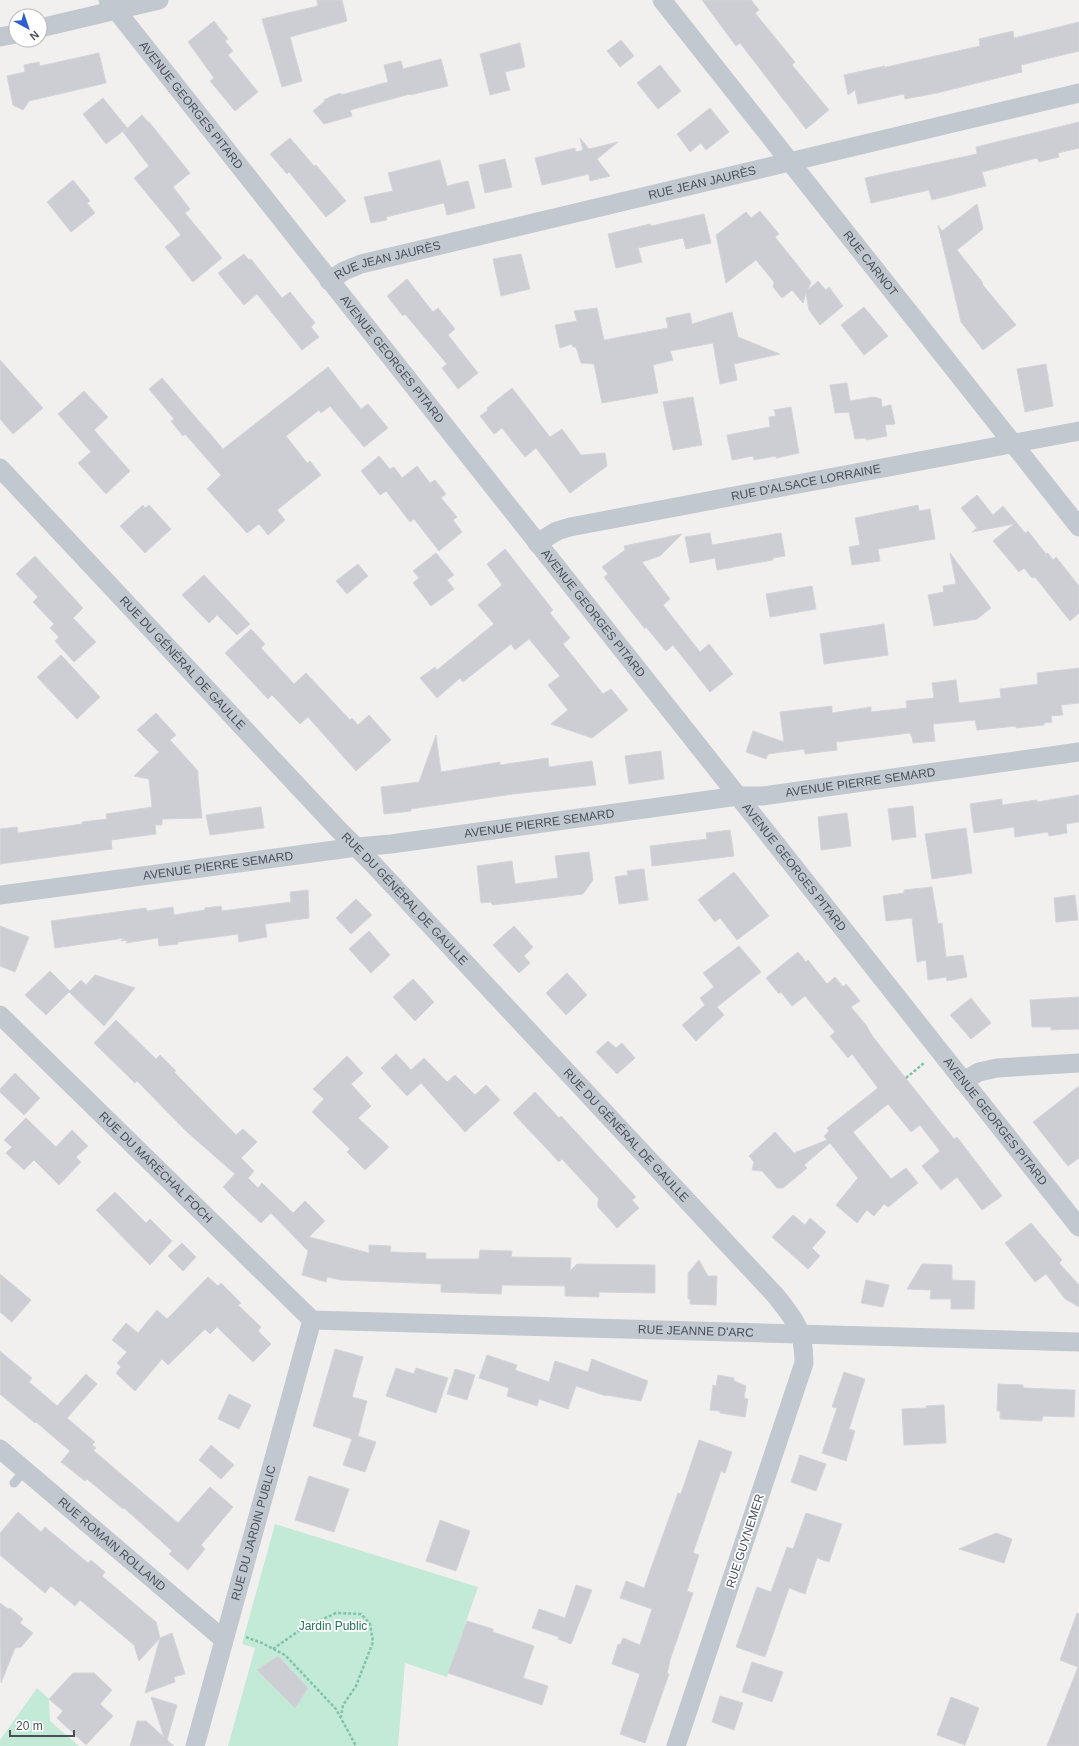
<svg xmlns="http://www.w3.org/2000/svg" width="1079" height="1746" font-family="Arial,sans-serif">
<style>
.green{fill:#c3ead7}
.building{fill:#cdced3;stroke:#d4d5da}
.lines{fill:none;stroke-linecap:round;stroke-linejoin:round}
.path{stroke:#7fc4aa;stroke-width:2.5;stroke-dasharray:3 2;stroke-linecap:butt}
.service{stroke:#c1c8cf;stroke-width:9}
.minor{stroke:#c1c8cf;stroke-width:19}
.labels{text-anchor:middle;dominant-baseline:central;stroke-width:3.5;stroke-linejoin:round;paint-order:stroke}
.street-label{font-size:12px;fill:#49505a;stroke:#fff}
.park-label{font-size:12px;fill:#227455;stroke:#fff}
</style>
<rect width="100%" height="100%" fill="#f1f0ef"/>
<g class="green">
<polygon points="275,1524 478,1587 447,1677 405,1663 398,1746 228,1746 255,1648 242,1644"/>
<polygon points="37,1688 49,1699 50,1721 79,1746 0,1746 0,1740"/>
</g>
<g class="building">
<polygon points="317,0 342,0 347,21 290,37 302,81 282,87 262,19 318,6"/>
<polygon points="702,0 751,0 759,10 755,13 795,62 792,65 829,110 806,129 740,43 736,46"/>
<polygon points="214,21 228,39 225,41 233,51 228,55 258,92 235,111 210,81 214,78 188,42"/>
<polygon points="1079,22 1079,51 1021,65 1022,72 937,93 905,99 904,94 858,104 855,90 848,95 844,75 885,66 882,68 980,46 979,39 1013,31 1014,38"/>
<polygon points="621,40 634,56 620,67 607,51"/>
<polygon points="520,43 525,67 505,72 510,90 490,95 480,54"/>
<polygon points="99,53 106,83 29,101 23,110 13,105 7,76 25,72 24,65 39,62 40,66"/>
<polygon points="441,59 448,86 410,95 410,94 350,110 352,116 324,124 313,111 325,101 324,100 332,96 341,93 341,95 388,82 384,65 401,61 403,69"/>
<polygon points="660,65 681,91 658,109 637,83"/>
<polygon points="103,98 127,128 106,144 83,114"/>
<polygon points="710,108 729,132 706,150 701,143 690,152 677,134"/>
<polygon points="142,115 148,122 149,122 190,173 173,187 190,209 185,213 222,258 193,282 165,247 181,235 134,178 149,166 123,132"/>
<polygon points="1079,122 1079,148 1058,153 1059,157 1039,162 1037,158 982,172 986,186 932,200 929,190 871,203 865,178 977,154 976,147"/>
<polygon points="290,138 314,166 316,165 346,201 326,217 289,172 287,174 270,154"/>
<polygon points="580,138 589,149 618,142 597,159 610,176 590,181 589,174 542,185 535,158 575,148 576,152 583,150"/>
<polygon points="505,159 512,187 485,193 479,165"/>
<polygon points="440,160 447,186 468,181 475,208 447,215 444,203 386,217 387,220 371,223 364,197 393,191 388,173"/>
<polygon points="73,180 90,201 87,203 95,213 71,232 47,202"/>
<polygon points="977,204 983,229 957,250 983,283 982,284 1016,325 983,350 961,322 938,225 942,231"/>
<polygon points="760,211 779,234 775,237 811,282 808,290 818,281 826,290 829,287 843,306 820,325 809,310 806,293 803,303 792,290 782,298 773,287 774,282 756,260 726,283 716,235 746,212 751,218"/>
<polygon points="704,214 711,243 686,249 683,238 638,248 642,262 616,268 608,234 650,224 651,226"/>
<polygon points="244,254 249,260 251,259 282,298 290,292 315,323 311,327 319,337 302,350 257,294 244,305 218,273"/>
<polygon points="521,254 530,289 501,296 493,259"/>
<polygon points="407,279 433,312 438,308 455,329 448,335 478,373 458,389 442,368 447,364 405,314 403,316 387,296"/>
<polygon points="864,307 888,336 864,355 841,325"/>
<polygon points="597,308 604,340 668,328 666,318 690,313 692,324 732,312 738,337 780,354 734,364 737,380 720,384 713,343 670,351 673,360 653,365 658,393 602,403 594,364 581,363 576,347 573,347 572,344 560,348 555,325 577,321 574,311"/>
<polygon points="0,360 43,408 13,434 0,419"/>
<polygon points="1046,364 1053,406 1025,412 1017,369"/>
<polygon points="328,367 361,409 368,404 388,428 364,447 330,406 321,413 319,410 286,436 307,463 310,461 321,475 277,510 285,520 268,535 259,524 247,533 207,489 221,475 185,434 183,436 171,421 174,419 149,389 162,378 223,449"/>
<polygon points="847,383 850,401 874,397 881,399 882,407 891,405 895,424 885,425 887,436 866,440 866,438 855,439 849,412 835,413 830,385"/>
<polygon points="512,388 550,437 562,429 581,455 605,453 607,466 570,493 536,448 525,457 502,428 494,434 480,416 488,410 487,408"/>
<polygon points="84,391 108,417 94,430 130,471 106,494 78,463 91,452 58,414"/>
<polygon points="693,397 702,445 673,450 663,402"/>
<polygon points="791,407 799,453 776,458 776,456 754,460 753,456 732,460 727,435 770,427 769,417 776,416 774,410"/>
<polygon points="379,456 390,469 394,467 402,478 417,466 430,483 435,480 446,494 441,498 457,517 453,520 462,532 439,551 414,519 410,522 386,491 380,495 361,471"/>
<polygon points="977,495 993,515 1003,506 1025,533 1028,531 1046,554 1048,553 1053,560 1056,557 1079,586 1079,613 1070,621 1035,577 1032,578 1024,568 1019,572 993,541 1014,524 972,532 977,528 961,508"/>
<polygon points="143,505 145,508 149,505 171,529 145,553 120,526"/>
<polygon points="918,505 919,511 930,509 935,539 878,549 880,561 852,565 849,547 860,545 855,518"/>
<polygon points="710,533 712,545 781,533 785,556 773,558 773,560 717,570 715,558 690,563 685,537"/>
<polygon points="682,534 660,556 642,562 670,599 663,605 700,652 709,644 733,674 710,692 673,645 666,651 646,627 645,629 604,577 608,574 602,567 625,550 624,546"/>
<polygon points="505,549 553,610 550,613 570,638 563,644 603,694 611,689 628,710 592,738 551,724 568,710 548,685 560,676 529,639 515,650 511,644 463,682 460,678 437,698 420,678 435,667 437,670 494,624 478,605 502,585 487,564"/>
<polygon points="436,553 454,575 447,580 454,589 431,606 413,583 419,578 413,571"/>
<polygon points="950,553 991,608 977,619 934,626 928,595 944,592 943,586 956,584"/>
<polygon points="35,556 83,608 73,618 96,642 74,662 55,641 59,637 50,628 54,624 33,602 38,597 16,574"/>
<polygon points="358,564 368,576 347,594 336,581"/>
<polygon points="204,575 250,624 237,635 217,615 209,623 182,595"/>
<polygon points="812,586 816,609 770,617 766,594"/>
<polygon points="884,624 888,655 824,664 820,634"/>
<polygon points="251,629 265,644 261,648 294,684 306,673 350,720 352,718 358,725 369,715 391,740 356,771 308,717 300,724 272,695 268,699 225,653"/>
<polygon points="61,655 100,697 77,719 37,677"/>
<polygon points="1079,668 1079,703 1061,705 1063,715 1051,716 1052,722 1044,723 1044,725 1016,728 1016,726 977,730 975,720 933,724 935,741 913,743 912,736 911,736 910,733 836,742 837,750 805,754 804,749 768,754 766,759 746,752 753,731 784,742 780,712 832,706 832,713 871,707 871,712 907,708 906,701 934,698 932,683 956,680 959,703 1001,698 1000,689 1038,684 1037,673"/>
<polygon points="156,713 176,735 170,740 198,771 198,778 202,818 162,819 162,825 155,825 156,834 111,840 112,849 0,864 0,829 17,827 18,833 82,824 82,822 107,819 106,814 152,807 149,779 134,776 159,752 137,730"/>
<polygon points="436,735 441,772 500,762 500,765 548,758 549,767 592,761 596,785 513,794 411,809 411,811 384,814 381,787 419,782"/>
<polygon points="661,751 664,779 629,784 625,756"/>
<polygon points="1079,795 1079,822 1066,824 1067,833 1049,836 1048,832 1015,837 1014,827 974,833 970,804 1002,799 1002,805 1037,800 1037,802"/>
<polygon points="913,806 916,837 892,840 888,809"/>
<polygon points="261,807 264,828 210,835 206,815"/>
<polygon points="847,813 851,846 821,850 818,817"/>
<polygon points="966,828 972,873 932,879 925,834"/>
<polygon points="730,830 734,856 652,866 650,846 707,839 706,833"/>
<polygon points="589,852 593,880 583,894 493,905 490,902 481,903 477,866 512,861 515,884 558,878 555,856"/>
<polygon points="644,869 648,900 619,904 615,877 628,875 627,871"/>
<polygon points="734,872 769,916 737,940 720,918 715,922 698,900"/>
<polygon points="932,887 938,924 942,923 946,957 963,955 967,977 947,981 946,977 928,980 926,960 917,962 912,918 886,921 883,896 904,893 904,890"/>
<polygon points="308,890 309,918 265,924 267,937 239,942 238,934 178,942 178,944 159,946 158,938 126,943 128,940 121,941 125,938 55,948 51,921 146,908 147,911 173,907 174,915 205,910 205,908 221,906 222,911 291,902 290,892"/>
<polygon points="1075,895 1078,920 1056,922 1054,898"/>
<polygon points="356,899 372,915 351,934 336,918"/>
<polygon points="0,926 29,937 15,972 0,966"/>
<polygon points="514,926 533,947 524,956 530,963 519,973 493,945"/>
<polygon points="369,931 390,955 371,973 349,949"/>
<polygon points="739,946 761,972 717,1007 724,1015 696,1041 682,1025 705,1005 700,998 714,987 703,973"/>
<polygon points="798,952 806,962 808,960 827,984 835,977 843,987 846,984 860,1001 851,1007 866,1025 873,1037 954,1139 957,1137 1002,1196 982,1210 957,1177 941,1190 922,1166 940,1151 920,1125 911,1132 888,1104 853,1132 891,1179 906,1168 918,1183 888,1207 884,1204 874,1216 867,1210 857,1223 836,1205 858,1178 830,1143 804,1165 807,1168 783,1188 777,1188 762,1171 752,1170 754,1162 749,1156 775,1132 794,1153 827,1140 824,1136 829,1131 827,1128 878,1088 852,1054 848,1058 830,1036 835,1032 805,996 792,1006 781,992 779,994 766,978"/>
<polygon points="50,971 70,991 81,980 86,985 95,975 135,988 104,1026 69,992 46,1015 25,995"/>
<polygon points="567,973 587,995 566,1015 546,993"/>
<polygon points="413,979 434,1002 415,1021 393,997"/>
<polygon points="1079,997 1079,1029 1051,1030 1051,1027 1032,1027 1030,1000"/>
<polygon points="971,998 991,1023 971,1039 950,1015"/>
<polygon points="116,1020 156,1059 160,1055 176,1071 174,1072 236,1135 243,1129 257,1142 241,1158 254,1171 248,1178 258,1188 262,1183 293,1213 305,1201 325,1221 309,1237 369,1253 369,1245 391,1246 390,1252 426,1253 426,1259 479,1259 480,1250 512,1251 511,1257 571,1258 570,1271 577,1264 655,1265 655,1293 599,1292 599,1297 565,1296 565,1286 502,1285 501,1294 441,1292 441,1284 341,1280 327,1277 326,1282 302,1275 308,1251 271,1213 261,1223 233,1197 223,1187 235,1174 187,1132 137,1081 135,1083 94,1043"/>
<polygon points="608,1041 616,1048 622,1043 635,1058 617,1074 596,1052"/>
<polygon points="396,1054 411,1070 424,1058 447,1082 455,1075 475,1095 486,1085 500,1100 465,1132 421,1083 407,1096 381,1068"/>
<polygon points="347,1056 363,1073 351,1084 371,1106 358,1118 389,1147 365,1170 347,1152 350,1149 312,1112 324,1099 313,1089"/>
<polygon points="15,1073 40,1098 24,1115 0,1092 0,1089"/>
<polygon points="1079,1086 1079,1158 1068,1166 1033,1122"/>
<polygon points="535,1092 559,1118 561,1116 636,1197 632,1200 639,1208 617,1228 598,1207 598,1201 599,1199 562,1159 559,1162 513,1113"/>
<polygon points="26,1118 56,1147 72,1130 88,1146 76,1157 81,1162 59,1185 34,1160 24,1170 6,1153 12,1147 4,1140"/>
<polygon points="115,1192 146,1223 150,1219 172,1241 150,1265 96,1210"/>
<polygon points="793,1215 805,1225 810,1218 826,1232 812,1248 820,1256 808,1269 772,1237"/>
<polygon points="1031,1223 1062,1260 1059,1263 1079,1285 1079,1307 1065,1299 1046,1274 1035,1282 1005,1243"/>
<polygon points="182,1243 196,1257 183,1271 168,1256"/>
<polygon points="699,1260 708,1276 717,1276 716,1305 690,1304 690,1299 688,1299 688,1273"/>
<polygon points="922,1264 952,1265 952,1280 975,1281 974,1309 951,1309 951,1299 930,1299 931,1290 907,1289"/>
<polygon points="0,1274 31,1300 12,1322 0,1312"/>
<polygon points="208,1277 218,1286 221,1283 241,1303 238,1305 261,1327 258,1331 271,1344 253,1362 217,1327 210,1334 205,1329 168,1365 162,1359 135,1391 116,1373 121,1367 117,1363 127,1352 112,1340 126,1323 138,1333 157,1310 167,1319"/>
<polygon points="866,1280 889,1285 883,1307 861,1303"/>
<polygon points="335,1349 363,1357 352,1397 367,1401 358,1436 376,1442 365,1472 343,1465 352,1439 313,1426"/>
<polygon points="0,1351 32,1378 29,1382 57,1406 86,1374 97,1384 67,1418 95,1442 92,1445 96,1448 93,1450 178,1523 210,1487 233,1507 201,1545 205,1549 188,1570 169,1554 172,1551 124,1508 123,1509 87,1479 85,1481 61,1462 70,1451 36,1422 35,1423 0,1394"/>
<polygon points="487,1355 517,1365 515,1370 549,1382 555,1361 588,1372 592,1359 648,1381 641,1401 606,1395 606,1396 576,1386 568,1409 539,1399 537,1406 507,1396 509,1388 479,1378"/>
<polygon points="396,1368 414,1374 416,1368 448,1378 436,1413 386,1396"/>
<polygon points="455,1369 475,1375 467,1400 447,1394"/>
<polygon points="844,1372 865,1379 849,1429 855,1431 846,1461 822,1453 837,1408 832,1407"/>
<polygon points="718,1375 734,1378 734,1381 746,1386 744,1398 748,1399 745,1417 720,1413 720,1411 710,1410 713,1385 716,1386"/>
<polygon points="998,1384 1023,1385 1023,1388 1075,1390 1074,1417 1043,1416 1042,1421 1000,1419 1000,1411 997,1411"/>
<polygon points="229,1394 251,1405 239,1429 218,1419"/>
<polygon points="944,1405 946,1443 904,1445 902,1409 927,1408 926,1406"/>
<polygon points="699,1440 732,1452 725,1473 721,1471 693,1553 699,1555 687,1591 693,1593 670,1660 667,1674 669,1674 645,1743 620,1734 640,1674 612,1664 618,1644 620,1645 623,1638 640,1645 652,1609 620,1598 626,1581 644,1588 678,1493 681,1494"/>
<polygon points="211,1445 234,1465 221,1479 199,1460"/>
<polygon points="800,1455 826,1464 816,1491 791,1482"/>
<polygon points="309,1476 349,1489 334,1532 295,1520"/>
<polygon points="18,1512 41,1532 45,1527 88,1563 91,1560 105,1572 102,1576 156,1622 160,1638 172,1633 185,1674 174,1677 175,1682 145,1693 160,1638 139,1661 134,1645 80,1600 75,1606 51,1586 45,1593 0,1555 0,1533"/>
<polygon points="806,1513 842,1524 829,1562 817,1558 805,1594 789,1588 765,1657 736,1647 757,1587 771,1592 787,1547 793,1549"/>
<polygon points="440,1520 470,1531 456,1571 426,1561"/>
<polygon points="996,1533 1012,1539 1004,1563 959,1549"/>
<polygon points="576,1585 592,1590 571,1644 558,1639 559,1637 532,1628 539,1609 565,1618"/>
<polygon points="0,1603 8,1609 10,1608 23,1619 20,1623 33,1633 21,1647 15,1648 1,1683"/>
<polygon points="1077,1613 1079,1614 1079,1746 1047,1746 1078,1667 1060,1660"/>
<polygon points="467,1621 493,1629 493,1632 534,1646 523,1678 548,1686 542,1705 448,1673"/>
<polygon points="278,1656 308,1688 295,1708 257,1670"/>
<polygon points="752,1662 783,1672 772,1702 742,1692"/>
<polygon points="73,1673 94,1673 112,1690 100,1704 113,1716 86,1745 57,1718 63,1711 49,1699"/>
<polygon points="720,1696 743,1703 734,1730 712,1722"/>
<polygon points="151,1697 177,1705 167,1740 174,1746 130,1746 137,1721 146,1721 164,1737"/>
<polygon points="951,1697 979,1708 965,1745 937,1735"/>
</g>
<g class="lines">
<g class="path">
<polyline points="906,1078 924,1063"/>
<polyline points="246,1637 262,1643 285,1655 336,1709 356,1746"/>
<polyline points="273,1649 300,1630 336,1613 361,1614 370,1624 373,1642 356,1686 343,1705 341,1717"/>
</g>
<polyline class="service" points="14,1483 25,1470"/>
<g class="minor">
<path id="s1" d="M 108,0 L 1079,1227"/>
<path id="s2" d="M 662,0 L 1079,527"/>
<polyline points="40,28 159,0"/>
<polyline points="0,37 16,34"/>
<path id="s3" d="M 329,281 L 344,271 L 361,264 L 1079,93"/>
<path id="s4" d="M 0,468 L 338,829 L 374,865 L 776,1296 C 795,1320 804,1330 804,1363 L 676,1746"/>
<path id="s5" d="M 537,543 L 557,531 L 570,527 L 1079,431"/>
<path id="s6" d="M 0,895 L 357,847 L 391,844 L 738,796 L 762,796 L 1079,752"/>
<path id="s7" d="M 0,1015 L 312,1320"/>
<polyline points="963,1081 979,1072 997,1068 1079,1063"/>
<path id="s8" d="M 312,1320 L 1079,1342"/>
<path id="s9" d="M 0,1449 L 223,1639"/>
<path id="s10" d="M 195,1746 L 312,1320"/>
</g>
</g>
<g class="labels">
<g class="street-label">
<text stroke="none"><textPath href="#s1" startOffset="134">AVENUE GEORGES PITARD</textPath></text>
<text stroke="none"><textPath href="#s3" startOffset="387">RUE JEAN JAURÈS</textPath></text>
<text stroke="none"><textPath href="#s3" startOffset="63">RUE JEAN JAURÈS</textPath></text>
<text stroke="none"><textPath href="#s2" startOffset="336">RUE CARNOT</textPath></text>
<text stroke="none"><textPath href="#s1" startOffset="458">AVENUE GEORGES PITARD</textPath></text>
<text stroke="none"><textPath href="#s5" startOffset="277">RUE D'ALSACE LORRAINE</textPath></text>
<text stroke="none"><textPath href="#s1" startOffset="782">AVENUE GEORGES PITARD</textPath></text>
<text stroke="none"><textPath href="#s4" startOffset="267">RUE DU GÉNÉRAL DE GAULLE</textPath></text>
<text stroke="none"><textPath href="#s6" startOffset="868">AVENUE PIERRE SEMARD</textPath></text>
<text stroke="none"><textPath href="#s6" startOffset="544">AVENUE PIERRE SEMARD</textPath></text>
<text stroke="none"><textPath href="#s6" startOffset="220">AVENUE PIERRE SEMARD</textPath></text>
<text stroke="none"><textPath href="#s1" startOffset="1106">AVENUE GEORGES PITARD</textPath></text>
<text stroke="none"><textPath href="#s4" startOffset="591">RUE DU GÉNÉRAL DE GAULLE</textPath></text>
<text stroke="none"><textPath href="#s1" startOffset="1430">AVENUE GEORGES PITARD</textPath></text>
<text stroke="none"><textPath href="#s4" startOffset="915">RUE DU GÉNÉRAL DE GAULLE</textPath></text>
<text stroke="none"><textPath href="#s7" startOffset="218">RUE DU MARÉCHAL FOCH</textPath></text>
<text stroke="none"><textPath href="#s8" startOffset="384">RUE JEANNE D'ARC</textPath></text>
<text stroke="none"><textPath href="#s10" startOffset="221">RUE DU JARDIN PUBLIC</textPath></text>
<text transform="translate(745 1541) rotate(-72)">RUE GUYNEMER</text>
<text stroke="none"><textPath href="#s9" startOffset="147">RUE ROMAIN ROLLAND</textPath></text>
</g>
<g class="park-label">
<text x="333" y="1626">Jardin Public</text>
</g>
</g>
<g transform="translate(28 28) rotate(140)"><circle r="19" fill="#ffffff" stroke="#b6b9bd"/>
<path d="M0-3L7 15L0 10L-7 15Z" fill="#2e60cd"/>
<text y="-6" font-size="11" font-weight="bold" text-anchor="middle" fill="#49505a">N</text>
</g>
<path d="M10 1730v6h64v-6" fill="none" stroke="#49505a" stroke-width="2"/>
<text x="16" y="1730" font-size="12" fill="#49505a" stroke="#ffffff" stroke-width="3" paint-order="stroke">20 m</text>
</svg>
